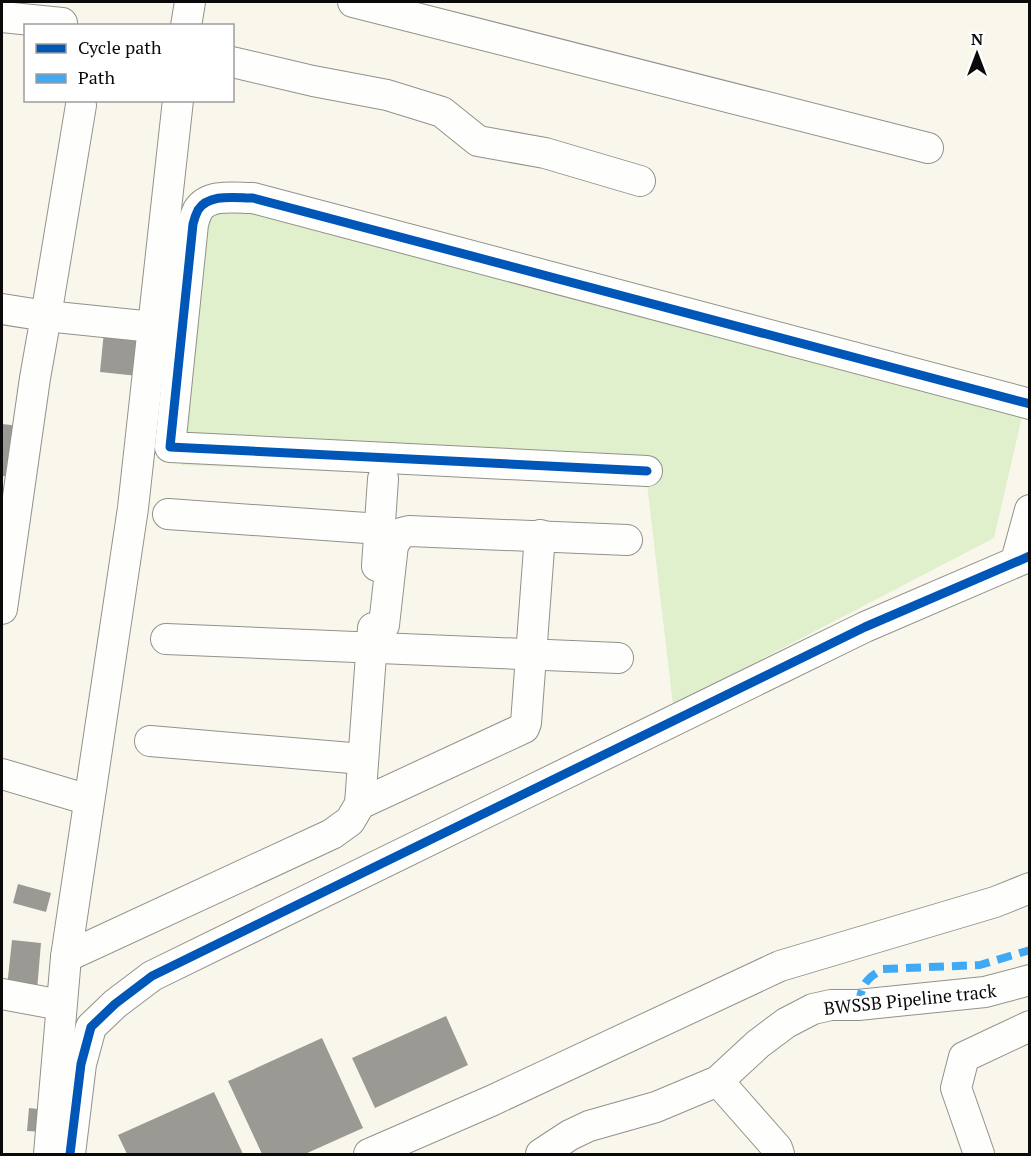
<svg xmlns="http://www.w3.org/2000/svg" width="1031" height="1156" font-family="'PT Serif',serif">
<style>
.green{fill:#e0efcc}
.building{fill:#9b9993}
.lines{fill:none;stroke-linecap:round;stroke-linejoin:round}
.minor-casing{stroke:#92918c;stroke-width:32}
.minor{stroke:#fefefc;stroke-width:30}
.quiet{stroke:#3fa9f5;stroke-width:8;stroke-dasharray:15 8;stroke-linecap:butt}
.cycleway-casing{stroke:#fff;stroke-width:13}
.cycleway{stroke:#0057b8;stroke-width:9}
.labels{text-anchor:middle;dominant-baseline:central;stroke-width:6;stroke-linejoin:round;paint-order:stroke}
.street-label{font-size:18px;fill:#0a0a0a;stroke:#fff}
</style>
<rect width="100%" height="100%" fill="#f9f7ec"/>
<polygon class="green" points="227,204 1022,417 994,538 673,705 647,484 182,465 205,218"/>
<g class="building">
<polygon points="104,331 143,335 138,376 100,372"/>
<polygon points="2,424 20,426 13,477 2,476"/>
<polygon points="18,884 51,893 46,912 13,903"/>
<polygon points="12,940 41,943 37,990 7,987"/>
<polygon points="446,1016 468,1065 375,1108 352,1058"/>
<polygon points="322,1038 363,1128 305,1154 262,1154 228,1081"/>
<polygon points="214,1092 243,1154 127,1154 118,1135"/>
<polygon points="29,1108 47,1110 45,1132 27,1131"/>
</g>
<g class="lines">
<g class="minor-casing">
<g id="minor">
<polyline points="353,2 928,148"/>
<polyline points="2,17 62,23"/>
<polyline points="186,26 190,2"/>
<polyline points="232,62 313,81 387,95 442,112 478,141 545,153 640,181"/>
<polyline points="81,105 46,316 153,327"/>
<polyline points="2,309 46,316 35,378 2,609"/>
<path d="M 647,471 L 170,447 L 193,224 C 194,220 196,214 198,210 C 209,193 236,198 253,198 L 1030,404"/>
<polyline points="168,514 380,529"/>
<polyline points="1016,561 1030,510"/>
<polyline points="377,566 383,479"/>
<polyline points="166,639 618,658"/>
<polyline points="372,648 384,625 393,545 401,533 409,531 627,540"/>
<polyline points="150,741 363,759"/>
<polyline points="2,774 89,800"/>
<polyline points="360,804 373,628"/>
<polyline points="66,957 332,834 350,821 360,804 524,728 526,723 540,535"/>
<polyline points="2,994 61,1005"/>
<polyline points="718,1081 777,1148 779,1154"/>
<polyline points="49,1154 66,957 133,508 178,100"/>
<polyline points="70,1154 81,1064 91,1027 115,1004 152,976 865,627 1030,556"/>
<polyline points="369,1154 491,1101 780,966 995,902 1030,888"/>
<polyline points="541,1154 570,1135 589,1126 656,1107 718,1081 758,1044 786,1023 813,1009 831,1005 858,1005 985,992 1030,980"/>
<polyline points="979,1154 956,1088 964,1057 1030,1026"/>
</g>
</g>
<use href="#minor" class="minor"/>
<path class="quiet" d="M 858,1005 C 863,984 864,980 883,969 L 980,965 L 1030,950"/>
<g class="cycleway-casing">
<g id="cycleway">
<path d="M 647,471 L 170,447 L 193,224 C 194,220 196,214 198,210 C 209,193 236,198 253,198 L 1030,404"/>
<polyline points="70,1154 81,1064 91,1027 115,1004 152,976 865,627 1030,556"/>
</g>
</g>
<use href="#cycleway" class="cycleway"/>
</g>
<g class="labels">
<g class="street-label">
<text transform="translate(910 999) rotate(-6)">BWSSB Pipeline track</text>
</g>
</g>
<rect width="1031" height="1156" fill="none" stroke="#0a0a0a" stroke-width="6"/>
<rect x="24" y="24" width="210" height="78" fill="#ffffff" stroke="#9d9d9d" stroke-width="1.5"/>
<rect x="36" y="44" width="30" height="9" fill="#0057b8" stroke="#9d9d9d" stroke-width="1.5"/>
<text x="78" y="54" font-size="18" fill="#0a0a0a">Cycle path</text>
<rect x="36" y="74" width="30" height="9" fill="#3fa9f5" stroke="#9d9d9d" stroke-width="1.5"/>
<text x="78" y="84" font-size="18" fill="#0a0a0a">Path</text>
<g transform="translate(977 54)" stroke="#ffffff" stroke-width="4.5" paint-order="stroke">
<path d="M0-4.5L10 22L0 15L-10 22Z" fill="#0a0a0a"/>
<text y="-9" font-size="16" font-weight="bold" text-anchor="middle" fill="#0a0a0a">N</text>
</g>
</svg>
